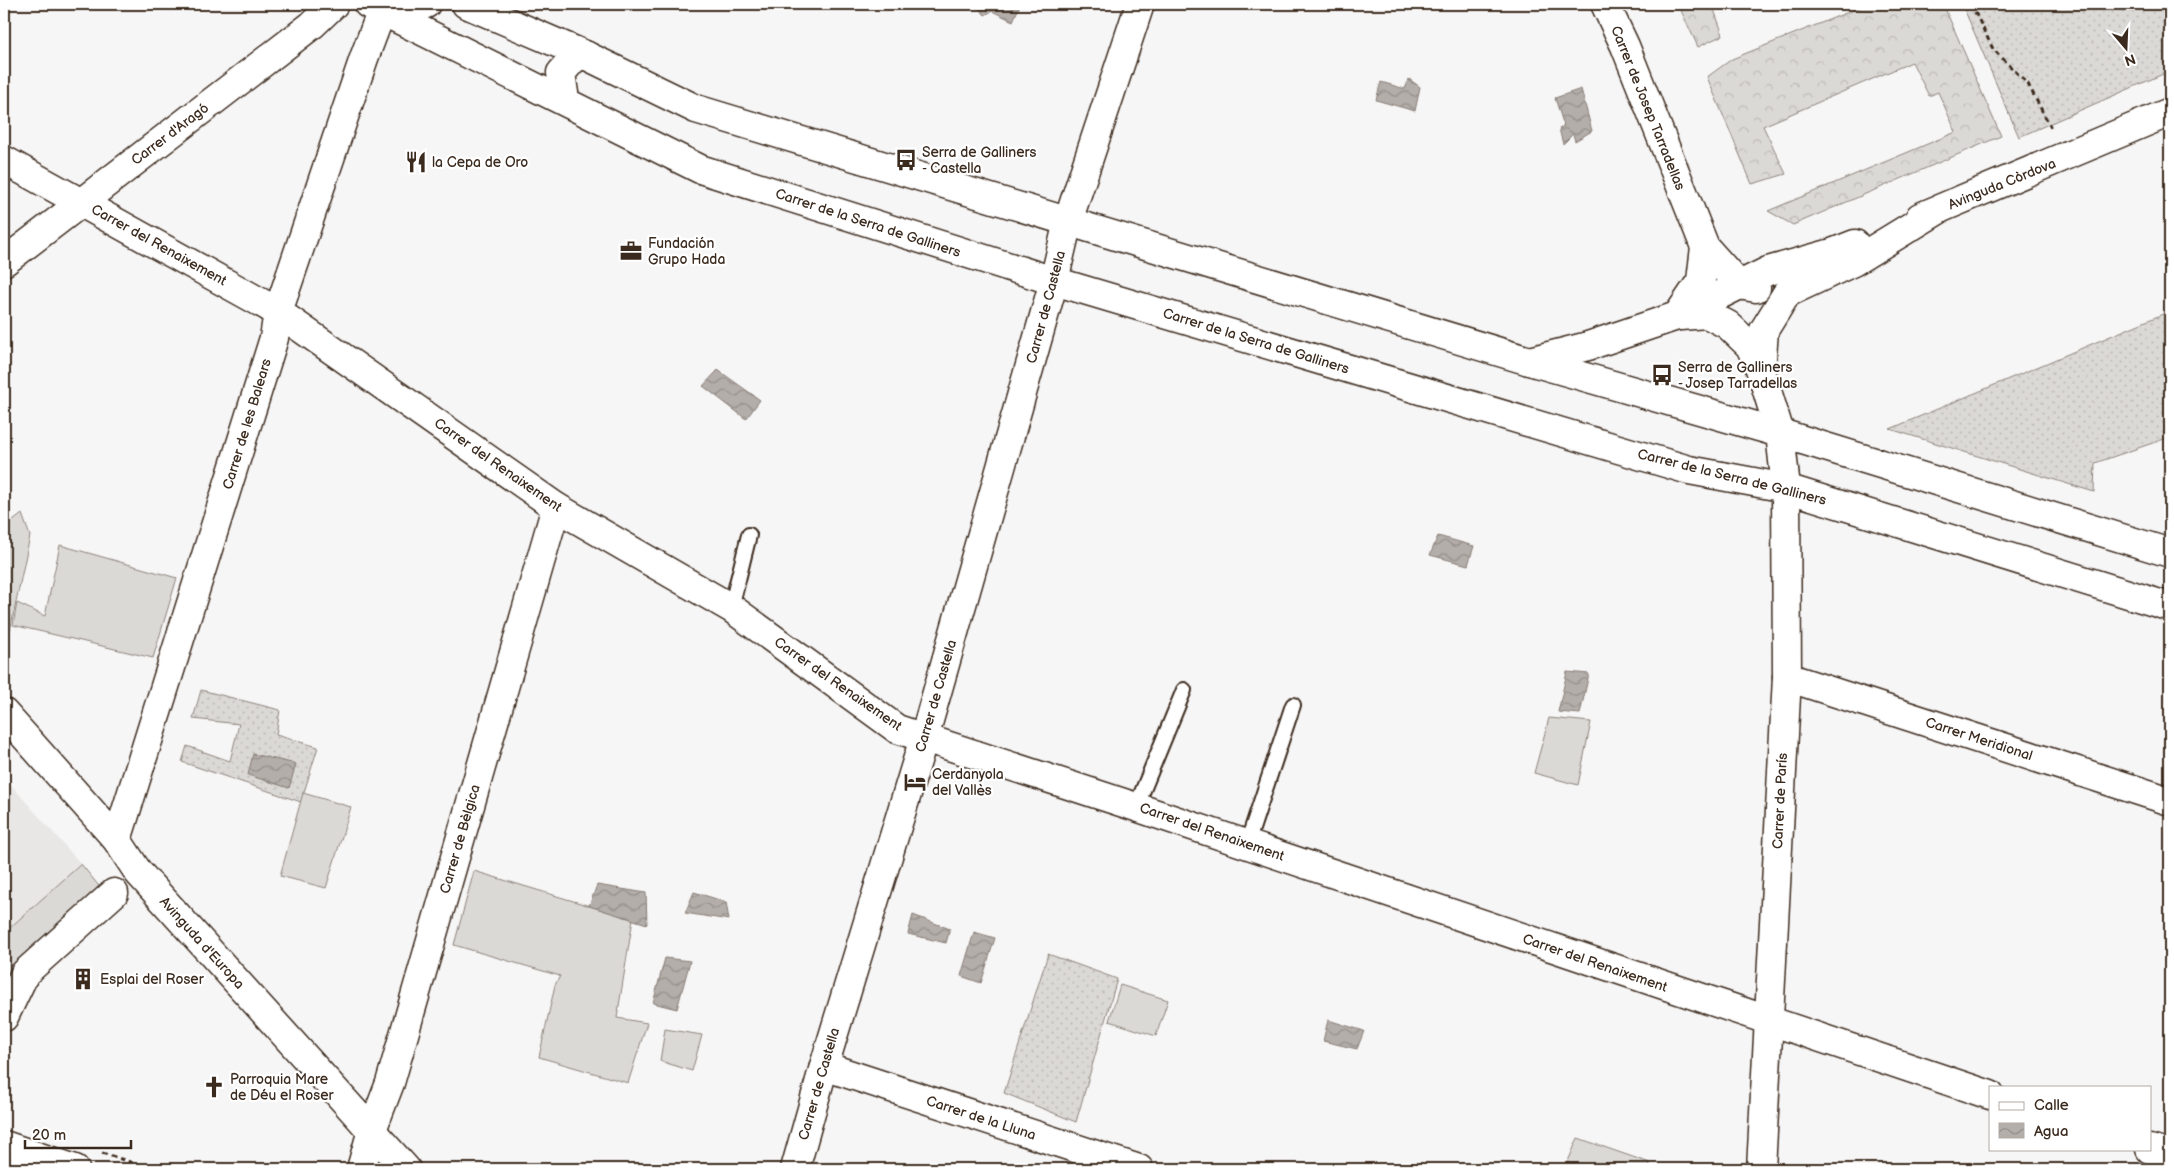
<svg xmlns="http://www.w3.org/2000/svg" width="2174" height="1173" font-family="'Balsamiq Sans',sans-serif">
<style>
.built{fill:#e9e7e6}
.grass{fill:url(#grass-dots);stroke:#8b827a}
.forest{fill:url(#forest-crowns);stroke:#8b827a}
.garden{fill:#dbd9d6;stroke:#8b827a}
.water{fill:url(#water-waves);stroke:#847972}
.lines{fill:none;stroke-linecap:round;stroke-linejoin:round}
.lane-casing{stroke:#3b2a1e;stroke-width:18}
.street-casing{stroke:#3b2a1e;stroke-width:31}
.secondary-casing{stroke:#3b2a1e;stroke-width:31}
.path{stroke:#3b2a1e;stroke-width:3;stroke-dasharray:5 4;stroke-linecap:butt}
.lane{stroke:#fff;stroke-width:14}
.street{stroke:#fff;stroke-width:28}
.secondary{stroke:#fff;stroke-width:28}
.labels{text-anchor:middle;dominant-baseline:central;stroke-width:4.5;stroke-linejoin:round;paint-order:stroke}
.street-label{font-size:14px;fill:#3b2a1e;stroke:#fff}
.poi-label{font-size:14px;fill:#3b2a1e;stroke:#fff;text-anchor:start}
</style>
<defs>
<pattern id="grass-dots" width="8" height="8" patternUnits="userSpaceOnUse" patternTransform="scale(1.25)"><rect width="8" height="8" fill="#dbd9d6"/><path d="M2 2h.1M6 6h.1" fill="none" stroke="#bdbab7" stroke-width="1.8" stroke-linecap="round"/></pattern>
<pattern id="forest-crowns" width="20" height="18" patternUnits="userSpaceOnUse" patternTransform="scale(1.25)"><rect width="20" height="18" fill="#dbd9d6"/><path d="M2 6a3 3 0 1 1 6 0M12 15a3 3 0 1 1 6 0" fill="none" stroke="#bdbab7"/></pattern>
<pattern id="water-waves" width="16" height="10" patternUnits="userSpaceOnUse" patternTransform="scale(1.25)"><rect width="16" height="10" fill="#b4aeaa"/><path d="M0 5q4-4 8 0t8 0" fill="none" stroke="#948e8a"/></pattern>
</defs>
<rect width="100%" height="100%" fill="#f7f6f6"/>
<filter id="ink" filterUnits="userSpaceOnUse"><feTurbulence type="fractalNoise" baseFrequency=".02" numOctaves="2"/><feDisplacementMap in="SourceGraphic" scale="10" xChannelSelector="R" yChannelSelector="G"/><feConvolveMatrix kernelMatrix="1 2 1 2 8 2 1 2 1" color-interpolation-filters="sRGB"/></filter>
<g filter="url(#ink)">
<polygon class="built" points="4,777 81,864 4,933"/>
<g class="grass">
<polygon points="1962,4 2170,4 2170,71 2019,137"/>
<polygon points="2170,311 2170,437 2095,463 2094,492 1890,429"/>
<polygon points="201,690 280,710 276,735 318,747 301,802 182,762 187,746 230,761 239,724 193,719"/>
<polygon points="1048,954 1117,979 1076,1122 1004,1093"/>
</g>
<g class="forest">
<polygon points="1678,4 1712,4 1723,35 1698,47"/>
<polygon points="1868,4 1943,4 2001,136 1793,225 1768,211 1956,132 1938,92 1929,96 1912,62 1763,126 1786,174 1752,184 1707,77 1732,59"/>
</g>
<g class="garden">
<polygon points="22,514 30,536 4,659 4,528"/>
<polygon points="60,545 177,578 153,658 13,625 17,603 45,616"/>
<polygon points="1549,718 1591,722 1578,785 1534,773"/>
<polygon points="303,793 351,807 326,888 280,876"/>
<polygon points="81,864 107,896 4,982 4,933"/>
<polygon points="474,871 633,919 617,1018 647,1023 628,1083 539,1057 555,985 560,976 454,945"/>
<polygon points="1120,985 1168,1000 1156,1036 1109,1021"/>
<polygon points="665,1029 702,1035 692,1071 660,1061"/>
<polygon points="1578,1138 1650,1163 1649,1169 1576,1169 1566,1166"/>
</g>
<g class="water">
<polygon points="975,4 1017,4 1020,5 1013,21 992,11 985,15"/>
<polygon points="1409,79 1420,87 1415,111 1376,100 1381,82 1405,89"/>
<polygon points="1581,89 1592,131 1575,141 1573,134 1563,144 1559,129 1564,126 1555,98"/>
<polygon points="718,370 760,400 746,419 703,386"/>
<polygon points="1438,536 1474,546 1468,565 1430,555"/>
<polygon points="1567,672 1589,674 1580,714 1558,712"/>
<polygon points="253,754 296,764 289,788 248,775"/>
<polygon points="597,885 646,893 647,924 589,906"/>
<polygon points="694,892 726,902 729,920 685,913"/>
<polygon points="913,915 950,929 946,943 908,934"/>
<polygon points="974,932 995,938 981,983 961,976"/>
<polygon points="665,958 690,961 677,1009 653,1003"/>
<polygon points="1328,1020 1364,1031 1357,1049 1323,1041"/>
</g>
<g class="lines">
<g class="lane-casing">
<g id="lane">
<polyline points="731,608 749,535"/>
<polyline points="1136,807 1184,690"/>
<polyline points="1247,844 1293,705"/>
</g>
</g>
<g class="street-casing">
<g id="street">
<polyline points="1605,4 1625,46 1705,247 1739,285 1756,288"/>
<polyline points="4,160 278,312 556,507 731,608 897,729 1136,807 1990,1095"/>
<polyline points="1073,206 1140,4"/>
<polyline points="1920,217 2170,112"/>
<polyline points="4,262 312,25 334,4"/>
<polyline points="1678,315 1701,281 1705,247"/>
<polyline points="1680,316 1707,314 1728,325 1750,346 1761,371"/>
<polyline points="1529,361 1588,346 1677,316 1768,271 1832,253 1855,244"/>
<polyline points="1787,677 2170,801"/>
<polyline points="4,713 117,840 138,872 406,1169"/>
<polyline points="117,840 274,338 278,312 364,58 382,10"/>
<polyline points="4,1017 25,973 114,893"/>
<polyline points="824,1066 1139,1169"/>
<polyline points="4,1145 75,1169"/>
<polyline points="2150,1149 2170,1155"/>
<polyline points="361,1169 372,1130 390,1083 556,507"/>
<polyline points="795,1169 824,1066 924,738 1054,281 1068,221"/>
<polyline points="1761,1169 1787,677 1786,488 1780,433 1761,371 1764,330 1787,293 1853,262 1938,210"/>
</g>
</g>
<g class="secondary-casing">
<g id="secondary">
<polyline points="368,4 700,169 1054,281 1689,470 1786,488 2170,607"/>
<polyline points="402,4 418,7 426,4"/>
<polyline points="466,4 585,55 696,109 1536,363 1780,433 2170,553"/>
<polyline points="565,100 561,73 574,58 585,55"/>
</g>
</g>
<g class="path">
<polyline points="1971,4 1993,49 2028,84 2051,128"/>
<polyline points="102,1153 152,1169"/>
</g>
<use href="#lane" class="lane"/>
<use href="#street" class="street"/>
<use href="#secondary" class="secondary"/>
</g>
</g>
<defs>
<g id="bus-bare" transform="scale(1.725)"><path d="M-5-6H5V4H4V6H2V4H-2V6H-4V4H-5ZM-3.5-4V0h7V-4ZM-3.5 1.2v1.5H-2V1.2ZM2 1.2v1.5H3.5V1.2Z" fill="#3b2a1e" stroke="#fff" stroke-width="2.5" paint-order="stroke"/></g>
<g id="restaurant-bare" transform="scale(1.725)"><path d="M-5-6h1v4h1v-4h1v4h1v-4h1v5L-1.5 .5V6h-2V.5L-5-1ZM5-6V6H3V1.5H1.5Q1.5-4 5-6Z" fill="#3b2a1e" stroke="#fff" stroke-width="2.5" paint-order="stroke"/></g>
<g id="office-bare" transform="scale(1.725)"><path d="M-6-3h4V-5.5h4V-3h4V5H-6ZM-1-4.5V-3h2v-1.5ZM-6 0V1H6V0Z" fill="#3b2a1e" stroke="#fff" stroke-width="2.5" paint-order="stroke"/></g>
<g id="hotel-bare" transform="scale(1.725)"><path d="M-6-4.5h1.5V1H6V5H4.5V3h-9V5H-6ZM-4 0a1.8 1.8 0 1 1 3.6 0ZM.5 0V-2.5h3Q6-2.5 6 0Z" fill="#3b2a1e" stroke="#fff" stroke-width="2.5" paint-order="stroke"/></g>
<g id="building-bare" transform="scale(1.725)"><path d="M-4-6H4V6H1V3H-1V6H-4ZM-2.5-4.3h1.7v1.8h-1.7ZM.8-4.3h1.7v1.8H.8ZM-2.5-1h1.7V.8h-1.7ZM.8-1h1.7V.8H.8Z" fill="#3b2a1e" stroke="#fff" stroke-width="2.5" paint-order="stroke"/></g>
<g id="church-bare" transform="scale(1.725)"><path d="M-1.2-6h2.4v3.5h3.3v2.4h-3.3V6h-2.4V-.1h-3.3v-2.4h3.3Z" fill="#3b2a1e" stroke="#fff" stroke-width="2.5" paint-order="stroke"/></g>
</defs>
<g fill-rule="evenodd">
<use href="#bus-bare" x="906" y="160"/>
<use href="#restaurant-bare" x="416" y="162"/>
<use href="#office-bare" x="631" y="251"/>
<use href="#bus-bare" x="1662" y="375"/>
<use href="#hotel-bare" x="915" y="782"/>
<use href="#building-bare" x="83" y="979"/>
<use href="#church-bare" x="214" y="1087"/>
</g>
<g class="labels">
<g class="street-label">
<text transform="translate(1648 108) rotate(68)">Carrer de Josep Tarradellas</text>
<text transform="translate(170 134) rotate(-37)">Carrer d'Aragó</text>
<text transform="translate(2002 184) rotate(-22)">Avinguda Còrdova</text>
<text transform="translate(868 223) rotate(18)">Carrer de la Serra de Galliners</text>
<text transform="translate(159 245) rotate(29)">Carrer del Renaixement</text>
<text transform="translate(1046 307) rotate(-75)">Carrer de Castella</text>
<text transform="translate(1256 341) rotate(17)">Carrer de la Serra de Galliners</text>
<text transform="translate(247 424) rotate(-73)">Carrer de les Balears</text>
<text transform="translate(498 465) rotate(35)">Carrer del Renaixement</text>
<text transform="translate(1732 477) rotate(14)">Carrer de la Serra de Galliners</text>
<text transform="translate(838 684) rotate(35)">Carrer del Renaixement</text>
<text transform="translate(936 696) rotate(-74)">Carrer de Castella</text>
<text transform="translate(1979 739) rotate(18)">Carrer Meridional</text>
<text transform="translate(1780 801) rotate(-87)">Carrer de París</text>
<text transform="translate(1212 832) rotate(19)">Carrer del Renaixement</text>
<text transform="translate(460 839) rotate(-74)">Carrer de Bèlgica</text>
<text transform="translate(202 943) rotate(48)">Avinguda d'Europa</text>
<text transform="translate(1595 963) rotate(19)">Carrer del Renaixement</text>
<text transform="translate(819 1084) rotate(-74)">Carrer de Castella</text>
<text transform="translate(981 1118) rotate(18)">Carrer de la Lluna</text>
</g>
<g class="poi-label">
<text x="922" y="152">Serra de Galliners<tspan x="922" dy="16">- Castella</tspan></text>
<text x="432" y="162">la Cepa de Oro</text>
<text x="648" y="243">Fundación<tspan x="648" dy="16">Grupo Hada</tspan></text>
<text x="1678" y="367">Serra de Galliners<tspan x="1678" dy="16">- Josep Tarradellas</tspan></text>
<text x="932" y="774">Cerdanyola<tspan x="932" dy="16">del Vallès</tspan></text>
<text x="100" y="979">Esplai del Roser</text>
<text x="230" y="1079">Parroquia Mare<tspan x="230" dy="16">de Déu el Roser</tspan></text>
</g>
</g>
<rect width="2174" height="1173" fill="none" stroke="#fff" stroke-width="20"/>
<rect x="10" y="10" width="2154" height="1153" fill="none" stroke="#3b2a1e" stroke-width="2" filter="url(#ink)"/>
<rect x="1989" y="1086" width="162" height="65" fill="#ffffff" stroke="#b1aaa5"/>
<rect x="1999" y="1102" width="25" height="8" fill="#ffffff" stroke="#b1aaa5"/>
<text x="2034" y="1110" font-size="15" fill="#3b2a1e">Calle</text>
<rect x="1999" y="1123" width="25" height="15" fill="url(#water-waves)" stroke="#b1aaa5"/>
<text x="2034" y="1136" font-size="15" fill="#3b2a1e">Agua</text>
<g transform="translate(2126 48) rotate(161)" stroke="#ffffff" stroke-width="4" paint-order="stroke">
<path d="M0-4L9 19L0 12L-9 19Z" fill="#3b2a1e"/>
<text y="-8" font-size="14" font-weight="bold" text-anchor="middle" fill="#3b2a1e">N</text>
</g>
<path d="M25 1140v8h106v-8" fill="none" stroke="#3b2a1e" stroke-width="2.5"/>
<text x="32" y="1140" font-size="15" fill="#3b2a1e" stroke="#ffffff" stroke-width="4" paint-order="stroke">20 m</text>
</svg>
